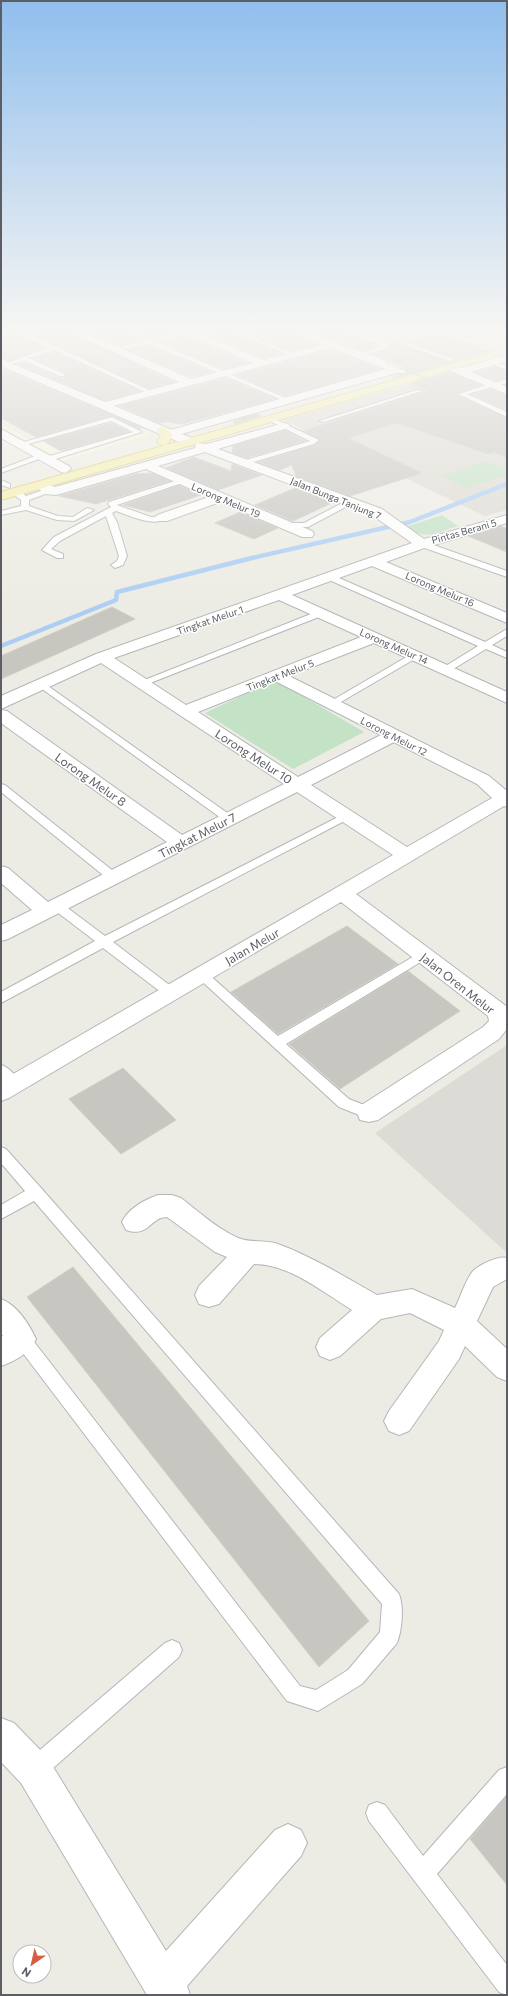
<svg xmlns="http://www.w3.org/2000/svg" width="508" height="1996" font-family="Commissioner,sans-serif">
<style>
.commercial{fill:#faf6dc}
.industrial{fill:#dcdbd6}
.education{fill:#dddbd3}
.green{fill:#c3e2c6}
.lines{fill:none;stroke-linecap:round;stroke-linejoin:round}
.stream{stroke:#accef5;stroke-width:4.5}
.building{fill:#c8c6c1;stroke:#d1cec3}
.service-casing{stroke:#b4b6ba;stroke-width:2}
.minor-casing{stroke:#b4b6ba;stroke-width:2}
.tertiary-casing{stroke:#b4b6ba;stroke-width:2}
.primary-casing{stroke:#e1cc69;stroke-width:2}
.service{fill:#fff;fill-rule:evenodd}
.minor{fill:#fff;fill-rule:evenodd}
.tertiary{fill:#fff;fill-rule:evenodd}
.primary{fill:#f6f1b0;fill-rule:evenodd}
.path-bridge{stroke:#9dc2ab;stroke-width:1.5;stroke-dasharray:2 1;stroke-linecap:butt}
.labels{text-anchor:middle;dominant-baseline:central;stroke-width:3;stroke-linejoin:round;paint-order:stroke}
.far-street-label{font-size:10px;fill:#5c5e63;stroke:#fff}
.street-label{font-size:12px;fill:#5c5e63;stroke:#fff}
</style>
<rect width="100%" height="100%" fill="#edece4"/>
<g class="commercial">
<polygon points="435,331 507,331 507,340 483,347"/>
<polygon points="106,416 152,434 48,465 1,441 1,424 28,439"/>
</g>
<polygon class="industrial" points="507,1045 507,1253 375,1133"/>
<polygon class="education" points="421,381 507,417 507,510 485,516 283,420"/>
<g class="green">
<polygon points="486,461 507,471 507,475 467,488 441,476"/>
<path d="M 442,515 L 458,526 C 435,533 428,541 405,527 Z"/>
<polygon points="275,680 364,732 293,769 205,713"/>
</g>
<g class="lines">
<polyline class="stream" points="1,646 116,600 117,592 252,558 410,522 507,484"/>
</g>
<g class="building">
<polygon points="27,331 66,331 175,382 149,389"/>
<polygon points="86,331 121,331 140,341 119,346"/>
<polygon points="131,331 178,331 179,333 152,338"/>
<polygon points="200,331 230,331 282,354 264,358"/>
<polygon points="245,331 289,331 317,345 292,351"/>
<polygon points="310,331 343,331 379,346 364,351"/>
<polygon points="10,332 13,332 44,348 9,361 1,358 1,336"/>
<polygon points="436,332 474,346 490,351 456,361 456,359 405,340"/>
<polygon points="186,336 248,363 223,369 161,342"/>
<polygon points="396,342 398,344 452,362 396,378 391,376 405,374 407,370 403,366 372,354 390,348 390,344"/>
<polygon points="150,346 212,372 191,377 128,350"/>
<polygon points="331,350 381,369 285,396 236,375"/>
<polygon points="54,352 140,391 105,401 17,364 25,363 59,377 64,378 65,373 32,358"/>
<polygon points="495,366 507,371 507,378 496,381 475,372"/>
<polygon points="1,368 143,428 139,429 112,416 36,437 1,418"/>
<polygon points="450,372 481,385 458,393 457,395 507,418 507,458 494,452 488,454 397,423 348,438 422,473 350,496 296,476 292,465 279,470 258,462 314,445 320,440 303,431 428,391 410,384"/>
<polygon points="226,378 276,399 182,424 166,422 160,423 119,406"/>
<polygon points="491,389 507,395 507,410 471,394"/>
<polygon points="256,414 261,416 234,424 234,421"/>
<polygon points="111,423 129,432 61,451 43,441"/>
<polygon points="285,430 306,441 247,458 232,453 233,446"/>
<polygon points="194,457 231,471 232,464 262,475 218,490 166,468"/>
<polygon points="152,473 170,481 96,504 59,496 135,474"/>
<polygon points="179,485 201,495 150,512 123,505"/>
<polygon points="295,488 334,502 293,521 255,505"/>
<polygon points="240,512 278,528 254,539 215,523"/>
<polygon points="501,526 507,529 507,552 468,536"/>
<polygon points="112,607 135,619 1,679 1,656"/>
<polygon points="347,926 398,964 278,1034 231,992"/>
<polygon points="408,971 460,1011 340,1089 289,1044"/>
<polygon points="123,1068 176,1120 121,1154 69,1099"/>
<polygon points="73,1267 369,1621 319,1667 27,1297"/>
<polygon points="507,1796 507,1885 470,1839"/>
</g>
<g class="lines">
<g class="service-casing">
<g id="service">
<path d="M 14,331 L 23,331 L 155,393 L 150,394 L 54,350 L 28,358 L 64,374 L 64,376 L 60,376 L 25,361 L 6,365 L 6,363 C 21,359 33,352 48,348 Z"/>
<path d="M 122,331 C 133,331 143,340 152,340 C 168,339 183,331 199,331 L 156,342 L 290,400 L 285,401 L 150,344 L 114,351 L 114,349 L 144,341 Z"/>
<polygon points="231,331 240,331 297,355 292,356"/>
<polygon points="344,331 354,331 387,343 390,347 358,357 358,355 383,346"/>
<path d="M 438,331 C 451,331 461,337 474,340 C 478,342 482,339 486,342 L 475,345 Z"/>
<polygon points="394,336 398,336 403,341 455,360 450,361 399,343 393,337"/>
<polygon points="491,361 507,366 507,370 491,363"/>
<polygon points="507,379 507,383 467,394 507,412 507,417 458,394"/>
<polygon points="417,390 422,391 324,422 319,421"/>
<polygon points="112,417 142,432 49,461 46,461 46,457 133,432 111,421 21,446 17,444"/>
<polygon points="268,418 272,418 319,440 314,444 243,465 243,461 310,441 268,420"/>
<polygon points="40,454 47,456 1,473 1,469"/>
<path d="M 181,479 L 188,481 L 117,505 L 151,517 L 162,516 L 166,518 C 154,528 129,515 116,511 L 112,513 L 117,522 L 127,556 L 123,565 L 115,568 L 111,565 L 117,561 L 119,556 L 106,516 L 60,541 L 51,549 L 63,554 L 63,558 L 57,558 L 42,550 L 54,537 L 111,507 L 108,504 L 109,502 Z"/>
<polygon points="1,480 10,484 10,488 1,485"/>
<polygon points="47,489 54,491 29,500 29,506 58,516 73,517 87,508 94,510 74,521 57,520 26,510 1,515 1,511 21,506 21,500 13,494 13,490 19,490 26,496"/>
<polygon points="348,500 355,502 308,527 285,527 281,525 285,523 304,523"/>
<polygon points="419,542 425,542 507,571 507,577 419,546"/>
<polygon points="330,574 485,642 507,629 507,636 492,645 507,652 507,658 486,649 450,671 444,671 444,667 478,646 327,579 326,577"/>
<polygon points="321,610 324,611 324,615 145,685 139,685 137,683"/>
<polygon points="415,652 418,653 418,657 334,706 328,706 326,704"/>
<polygon points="41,681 233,817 235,819 233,821 225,821 38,686 36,684"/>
<polygon points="1,784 5,785 117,874 119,877 117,880 109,880 1,792"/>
<polygon points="346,813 352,816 350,818 113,942 176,990 177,993 176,996 166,996 103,948 1,1003 1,992 95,941 53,909 51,906 53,903 61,903 105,936"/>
<polygon points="423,951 427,952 429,955 427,958 286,1044 349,1099 374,1109 376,1113 374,1117 369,1119 339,1107 195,975 196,972 206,972 278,1036"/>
<path d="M 1,1065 C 9,1067 17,1077 21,1084 L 19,1088 C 10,1091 7,1085 1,1079 Z"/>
<path d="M 1,1147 L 6,1149 L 41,1188 L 399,1594 C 404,1607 402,1630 397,1643 L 362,1684 L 318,1711 L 287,1701 L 16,1344 L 14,1339 L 16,1334 L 22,1331 L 28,1334 L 300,1686 L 316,1690 L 348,1670 L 380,1632 L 382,1604 L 34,1201 L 1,1219 L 1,1205 L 25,1191 L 1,1163 Z"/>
<polygon points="172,1640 179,1643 182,1650 179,1657 43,1777 35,1780 27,1777 24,1769 27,1761 165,1643"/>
<polygon points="507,1767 507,1794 437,1874 507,1965 507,1995 499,1992 369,1821 366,1813 369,1805 377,1802 385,1805 423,1856 499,1770"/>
</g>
</g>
<g class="minor-casing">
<g id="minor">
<polygon points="1,331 9,331 1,335"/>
<polygon points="67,331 81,331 191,379 253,363 179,331 194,331 264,360 322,345 290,331 305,331 402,367 406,371 405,373 396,373 171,437 167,435 165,433 167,431 386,369 331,348 106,408 102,407 100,405 102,403 179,382"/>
<polygon points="507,332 507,338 483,345 478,342 479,340"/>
<polygon points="507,355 507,361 471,372 507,387 507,394 457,374 445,367 450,364 462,368"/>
<path d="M 284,423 L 288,424 L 290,426 L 288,428 L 218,449 L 382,509 L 424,539 L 507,515 L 507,523 L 427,547 L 386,562 L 507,613 L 507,623 L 372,566 L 292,595 L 507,692 L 507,703 L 374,643 L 289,676 L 489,776 L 507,791 L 507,807 L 504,806 L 356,894 L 506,1006 L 507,1029 L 499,1039 L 378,1120 L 369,1122 L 360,1120 L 357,1113 L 360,1106 L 483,1027 L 489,1021 L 488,1016 L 341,902 L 9,1098 L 1,1101 L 1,1081 L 393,855 L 297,792 L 8,939 L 1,941 L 1,925 L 32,910 L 1,883 L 1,866 L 8,868 L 48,902 L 167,842 L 1,723 L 1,710 L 7,711 L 182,835 L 284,784 L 101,663 L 1,709 L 1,696 L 96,654 L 412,543 L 372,515 L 205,452 L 158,466 L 312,531 L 314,534 L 312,537 L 302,537 L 220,502 L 167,521 L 157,521 L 155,518 L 157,515 L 209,497 L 146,469 L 56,495 L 45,494 L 34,485 L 40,481 L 55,487 L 195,448 L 196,443 L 207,444 ZM 279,600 L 361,637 L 186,705 L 114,658 ZM 275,681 L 381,735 L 298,777 L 198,712 ZM 394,742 L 477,784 L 492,798 L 407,847 L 311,785 Z"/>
<polygon points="1,429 69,466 71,469 65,473 61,472 1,438"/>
<path d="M 158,1195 L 172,1195 L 181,1198 C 198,1211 215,1227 234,1236 C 248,1244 264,1239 278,1244 C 313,1257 345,1277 377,1295 L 412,1289 L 455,1308 C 460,1298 466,1279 473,1271 C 479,1265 499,1255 507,1258 L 507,1279 L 493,1287 L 477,1321 L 507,1349 L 507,1381 L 497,1377 L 465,1346 L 459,1359 L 409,1431 L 399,1435 L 389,1431 L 384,1421 L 389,1411 L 439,1341 L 444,1330 L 410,1313 L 381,1319 L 340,1356 L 330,1360 L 320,1356 L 316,1347 L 320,1338 L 352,1310 C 323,1292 289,1264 254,1264 L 219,1304 L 209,1307 L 199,1304 L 195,1295 L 199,1286 L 227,1257 L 215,1252 L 167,1217 C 150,1217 149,1238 126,1230 L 122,1222 C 128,1209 144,1200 158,1195 Z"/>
<path d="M 1,1299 C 17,1305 29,1324 36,1339 C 30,1353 15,1361 1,1366 L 1,1337 L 3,1336 L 1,1333 Z"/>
<polygon points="1,1718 14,1723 47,1757 166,1951 275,1830 288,1824 301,1830 307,1843 301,1856 187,1986 190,1995 147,1995 21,1783 1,1762"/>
</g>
</g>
<g class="tertiary-casing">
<polygon id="tertiary" points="1,359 194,439 196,442 190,446 186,445 1,366"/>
</g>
<g class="primary-casing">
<g id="primary">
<polygon points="507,348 507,354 1,500 1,492"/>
<polygon points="162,426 166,428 173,435 167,445 163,446 157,442 161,435 156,430"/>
</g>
</g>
<use href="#service" class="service"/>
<use href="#minor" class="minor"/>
<use href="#tertiary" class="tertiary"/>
<use href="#primary" class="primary"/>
<polyline class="path-bridge" points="386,363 429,379"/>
</g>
<linearGradient id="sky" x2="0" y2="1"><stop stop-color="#90beed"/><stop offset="0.54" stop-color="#f7f6f3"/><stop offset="1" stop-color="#f7f6f3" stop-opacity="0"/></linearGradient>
<rect width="508" height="611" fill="url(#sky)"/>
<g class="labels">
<g class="far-street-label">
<text transform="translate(336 498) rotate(22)">Jalan Bunga Tanjung 7</text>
<text transform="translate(226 500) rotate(23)">Lorong Melur 19</text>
<text transform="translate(464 531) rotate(-16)">Pintas Berani 5</text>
<text transform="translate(440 589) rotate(23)">Lorong Melur 16</text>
<text transform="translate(210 620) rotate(-19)">Tingkat Melur 1</text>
<text transform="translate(394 646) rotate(24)">Lorong Melur 14</text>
<text transform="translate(280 675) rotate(-21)">Tingkat Melur 5</text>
<text transform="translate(394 736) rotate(27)">Lorong Melur 12</text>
</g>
<g class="street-label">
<text transform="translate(254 756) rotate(33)">Lorong Melur 10</text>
<text transform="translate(91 779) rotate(35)">Lorong Melur 8</text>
<text transform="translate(197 835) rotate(-27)">Tingkat Melur 7</text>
<text transform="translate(252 946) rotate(-30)">Jalan Melur</text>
<text transform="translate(458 983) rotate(38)">Jalan Oren Melur</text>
</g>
</g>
<rect width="508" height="1996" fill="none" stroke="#5c5e63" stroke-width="4"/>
<g transform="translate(32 1964) rotate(214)"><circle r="19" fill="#ffffff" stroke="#bebfc1"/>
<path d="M0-3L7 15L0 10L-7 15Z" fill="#d65c42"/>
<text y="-6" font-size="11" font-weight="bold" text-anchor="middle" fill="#5c5e63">N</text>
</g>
</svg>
